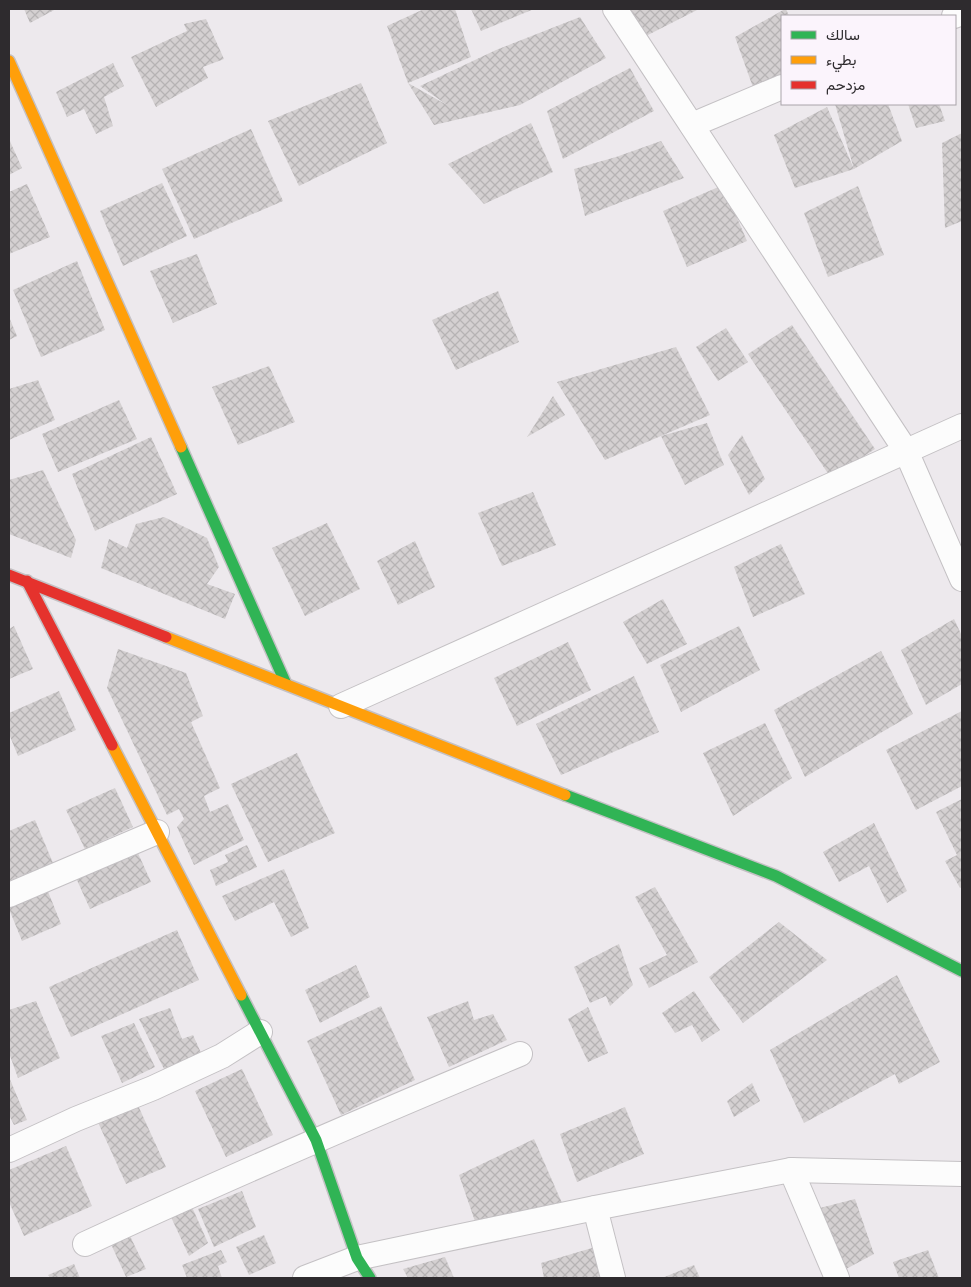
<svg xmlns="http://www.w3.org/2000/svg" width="971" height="1287" font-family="'Noto Sans',Vazirmatn,sans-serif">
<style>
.building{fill:url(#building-cross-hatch)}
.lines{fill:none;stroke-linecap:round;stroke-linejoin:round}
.street-casing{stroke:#c4c1c4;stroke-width:26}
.fast-casing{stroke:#c4c1c4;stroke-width:14}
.slow-casing{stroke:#c4c1c4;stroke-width:14}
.jam-casing{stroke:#c4c1c4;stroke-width:14}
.street{stroke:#fcfcfc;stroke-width:24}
.fast{stroke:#30b455;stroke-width:11}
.slow{stroke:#ff9f0a;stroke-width:11}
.jam{stroke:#e5322d;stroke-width:11}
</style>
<defs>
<pattern id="building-cross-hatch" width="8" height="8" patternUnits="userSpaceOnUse" patternTransform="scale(1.25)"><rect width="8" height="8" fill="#d4d0d1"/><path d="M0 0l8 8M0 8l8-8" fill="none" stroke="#b6b3b4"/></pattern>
</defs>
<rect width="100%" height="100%" fill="#ede9ed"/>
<g class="building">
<polygon points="24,9 56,9 30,23"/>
<polygon points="424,9 455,9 471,57 408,83 447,105 420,86 496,50 580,17 606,58 520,105 434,125 408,83 387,26"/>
<polygon points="471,9 534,9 481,31"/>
<polygon points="630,9 699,9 644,37"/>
<polygon points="785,9 786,9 789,16 782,16 782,80 755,93 735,37"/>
<polygon points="206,19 224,59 203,67 208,78 156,107 131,57 187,31 184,24"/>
<polygon points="113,63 124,86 104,97 113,126 96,134 84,109 67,117 56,92"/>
<polygon points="630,68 654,111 563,159 547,111"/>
<polygon points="361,83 387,143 299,186 268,121"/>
<polygon points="835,104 888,104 902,141 854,169 795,188 774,135 827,107 854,169"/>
<polygon points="908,104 939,104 945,121 916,128"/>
<polygon points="531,123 553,172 484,204 448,164"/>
<polygon points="251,129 283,201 194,239 162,169"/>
<polygon points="962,133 962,221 945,228 942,143"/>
<polygon points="9,139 22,168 9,175"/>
<polygon points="661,141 684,178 585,216 574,169 616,157"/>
<polygon points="162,183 187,236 123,266 100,211"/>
<polygon points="27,184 50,237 9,254 9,192"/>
<polygon points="723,185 747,241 687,267 663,211"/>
<polygon points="858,186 884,255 828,277 804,213"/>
<polygon points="197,254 217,304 173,323 150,271"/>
<polygon points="77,261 105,330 41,357 13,290"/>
<polygon points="498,291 519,342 456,370 432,320"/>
<polygon points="9,317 17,336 9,340"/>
<polygon points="792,325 875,449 831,478 748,354"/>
<polygon points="726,328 748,362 718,381 696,347"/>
<polygon points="676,347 710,415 605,460 557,382"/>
<polygon points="269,366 295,422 238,445 212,387"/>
<polygon points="38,380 55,420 9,440 9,389"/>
<polygon points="553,396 565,415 527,437 546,407"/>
<polygon points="119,400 137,439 58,472 42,434"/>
<polygon points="707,423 724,465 685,485 661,436"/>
<polygon points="742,435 765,479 749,495 728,455"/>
<polygon points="151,437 177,494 95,531 72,474"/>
<polygon points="43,470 76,540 71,558 9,534 9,480"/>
<polygon points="533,492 556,545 502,566 478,513"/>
<polygon points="164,517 207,538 219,567 207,584 235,594 225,619 101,568 109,539 127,548 136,524"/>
<polygon points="327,523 360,589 305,616 272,548"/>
<polygon points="415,541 435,587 398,605 377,561"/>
<polygon points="781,544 805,594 753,617 734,567"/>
<polygon points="663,599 687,644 647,664 623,622"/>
<polygon points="954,619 962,636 962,684 926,705 901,650"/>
<polygon points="14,626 33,669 9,679 9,629"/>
<polygon points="739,626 760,670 681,712 660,665"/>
<polygon points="568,642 591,690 517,726 494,678"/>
<polygon points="118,649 186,673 203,716 191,722 220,788 204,796 210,812 228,804 244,840 194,865 177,827 184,819 179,809 167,815 107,688"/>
<polygon points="881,651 913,714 805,777 774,710"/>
<polygon points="634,676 659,732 561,775 536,724"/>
<polygon points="59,691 76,730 18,756 9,734 9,713"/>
<polygon points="962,711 962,786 916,810 886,750"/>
<polygon points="765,723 792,778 733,816 703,753"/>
<polygon points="297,753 335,833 268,862 231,784"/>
<polygon points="115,788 133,827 85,849 66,810"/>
<polygon points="962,799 962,887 960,888 945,861 957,855 936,812"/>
<polygon points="35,820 53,863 9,881 9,831"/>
<polygon points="874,823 907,891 887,903 869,866 839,882 823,852"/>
<polygon points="247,845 257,867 216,886 210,870 228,862 225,855"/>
<polygon points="137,851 151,882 90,909 76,878"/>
<polygon points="284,869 309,928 291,937 274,902 235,921 222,896"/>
<polygon points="655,887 698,962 649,988 639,968 667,955 635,897"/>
<polygon points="47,889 61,924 22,941 9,909 9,905"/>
<polygon points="779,922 827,960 743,1023 709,977"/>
<polygon points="177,930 199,980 71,1037 49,987"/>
<polygon points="619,944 633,985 610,1006 606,996 590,1003 574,967"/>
<polygon points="356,965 370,997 320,1023 305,990"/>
<polygon points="897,975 940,1062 899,1084 895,1074 804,1123 770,1050"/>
<polygon points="694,991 720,1030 702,1042 692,1025 675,1033 662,1013"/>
<polygon points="36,1001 60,1058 18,1078 9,1053 9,1010"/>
<polygon points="468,1001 474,1020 493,1014 507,1040 449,1067 427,1017"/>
<polygon points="381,1006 415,1080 341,1115 307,1041"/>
<polygon points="588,1007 608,1053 588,1062 568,1019"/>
<polygon points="170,1008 182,1039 193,1035 202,1055 166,1073 139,1019"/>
<polygon points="134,1023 155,1067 122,1083 101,1036"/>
<polygon points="242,1069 273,1135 226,1157 195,1091"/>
<polygon points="9,1077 27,1120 14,1125 9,1115"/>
<polygon points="752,1083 760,1101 734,1117 727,1101"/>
<polygon points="136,1101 166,1167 126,1184 96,1118"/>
<polygon points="625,1107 644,1154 577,1182 560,1134"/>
<polygon points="534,1139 562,1203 477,1227 459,1175"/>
<polygon points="66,1146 92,1206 24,1236 9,1202 9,1170"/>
<polygon points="242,1191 256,1227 214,1247 198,1209"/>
<polygon points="855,1199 874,1254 846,1269 820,1208"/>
<polygon points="192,1207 208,1243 189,1256 171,1217"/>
<polygon points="129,1234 146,1269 126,1277 110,1242"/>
<polygon points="264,1235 276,1263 249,1275 236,1247"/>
<polygon points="592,1248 601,1278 544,1278 541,1263"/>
<polygon points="221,1250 227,1262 218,1266 222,1278 187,1278 182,1265"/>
<polygon points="928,1250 939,1278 899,1278 893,1262"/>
<polygon points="445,1257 454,1278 408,1278 403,1269"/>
<polygon points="74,1264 80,1278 50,1278 48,1275"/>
<polygon points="694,1265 700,1278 662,1278"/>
</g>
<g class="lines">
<g class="street-casing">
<g id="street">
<polyline points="615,9 906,451 962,579"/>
<polyline points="954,16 962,13"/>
<polyline points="692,125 782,87"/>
<polyline points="341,706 962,426"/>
<polyline points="9,895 157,832"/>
<polyline points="9,1150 76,1119 153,1088 222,1056 260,1032"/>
<polyline points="791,1170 837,1278"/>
<polyline points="595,1208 613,1278"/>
<path d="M 85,1244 C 229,1177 374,1115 520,1054"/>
<polyline points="305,1278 357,1258 595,1208 791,1170 962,1174"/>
</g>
</g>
<g class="fast-casing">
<g id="fast">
<polyline points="181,447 286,684"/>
<polyline points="565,795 776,876 962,971"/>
<polyline points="241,995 316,1140 357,1258 370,1278"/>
</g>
</g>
<g class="slow-casing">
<g id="slow">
<polyline points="9,61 181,447"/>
<polyline points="166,637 565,795"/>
<polyline points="112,745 241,995"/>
</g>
</g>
<g class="jam-casing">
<g id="jam">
<polyline points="9,575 166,637"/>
<polyline points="27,581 112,745"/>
</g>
</g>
<use href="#street" class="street"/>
<use href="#fast" class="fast"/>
<use href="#slow" class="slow"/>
<use href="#jam" class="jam"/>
</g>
<rect width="971" height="1287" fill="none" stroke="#2e2b2e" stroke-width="20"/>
<rect x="781" y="15" width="175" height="90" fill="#fbf4fc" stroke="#a9a4aa"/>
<rect x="791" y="31" width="25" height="8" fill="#30b455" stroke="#a9a4aa"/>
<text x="826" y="40" font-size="15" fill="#2e2b2e">سالك</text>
<rect x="791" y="56" width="25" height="8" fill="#ff9f0a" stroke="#a9a4aa"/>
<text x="826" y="65" font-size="15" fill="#2e2b2e">بطيء</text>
<rect x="791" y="81" width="25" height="8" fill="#e5322d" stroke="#a9a4aa"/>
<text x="826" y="90" font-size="15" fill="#2e2b2e">مزدحم</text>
</svg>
